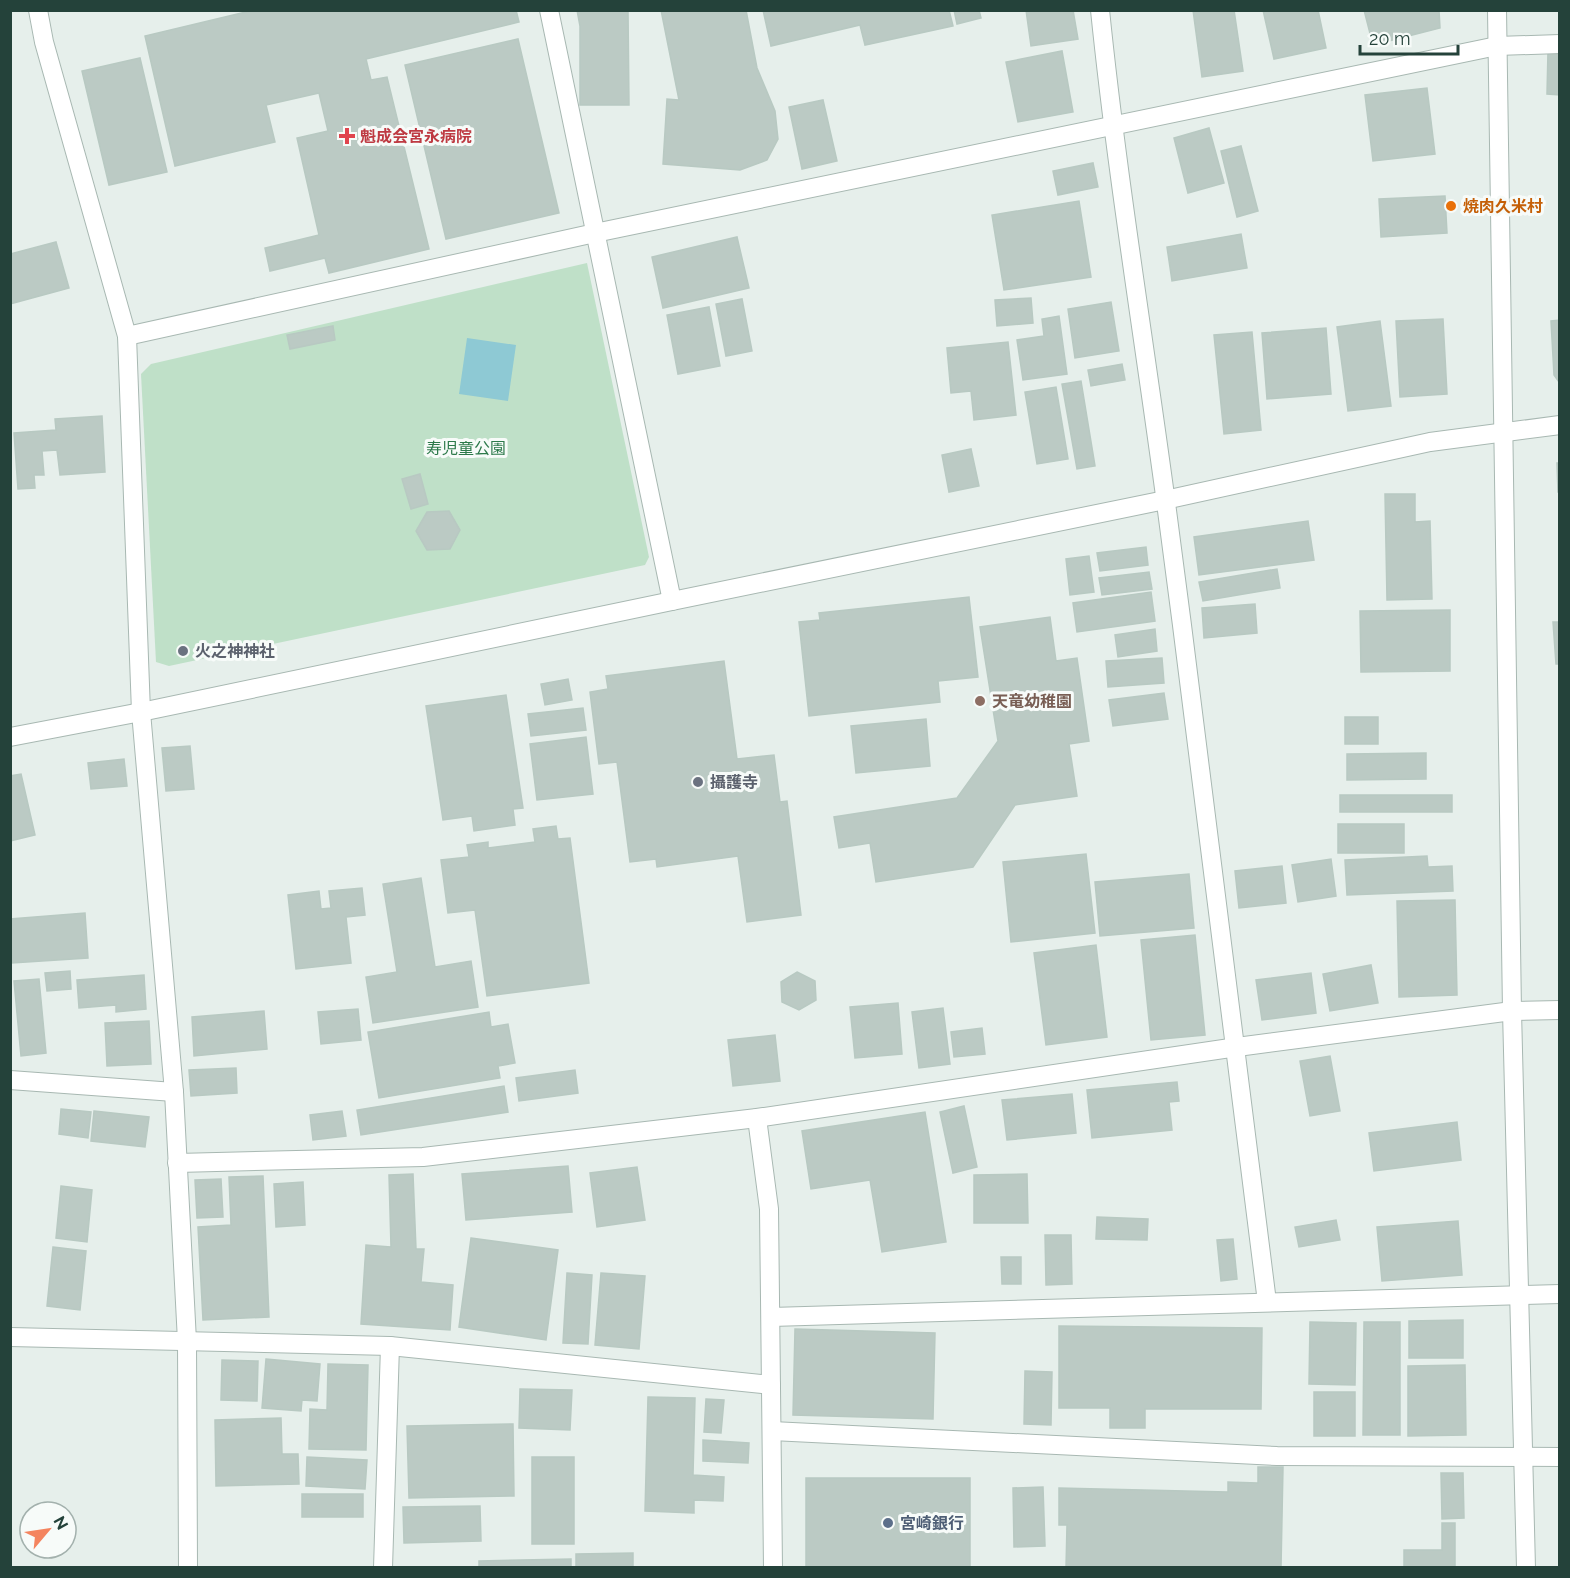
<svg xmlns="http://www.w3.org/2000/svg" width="1570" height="1578" font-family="Raleway,'Noto Sans JP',sans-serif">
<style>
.green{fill:#bfe0c8}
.water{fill:#8ec9d4}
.building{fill:#bbcac4;stroke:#b8c9c2;stroke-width:1.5}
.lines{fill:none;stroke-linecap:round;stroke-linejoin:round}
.minor-casing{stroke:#a8b8b2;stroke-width:20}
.tertiary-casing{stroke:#a8b8b2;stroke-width:20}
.minor{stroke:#fff;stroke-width:18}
.tertiary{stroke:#fff;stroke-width:18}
.health-dot{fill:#e0444e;stroke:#f7fbf9;stroke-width:2}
.food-dot{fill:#e8710a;stroke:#f7fbf9;stroke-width:2}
.worship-dot{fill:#6b7280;stroke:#f7fbf9;stroke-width:2}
.education-dot{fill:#8d6e63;stroke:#f7fbf9;stroke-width:2}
.service-dot{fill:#5c6f8a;stroke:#f7fbf9;stroke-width:2}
.labels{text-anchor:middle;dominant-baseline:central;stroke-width:6;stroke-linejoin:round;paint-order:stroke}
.health-label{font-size:16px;font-weight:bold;fill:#be3a42;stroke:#f7fbf9;text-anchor:start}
.food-label{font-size:16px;font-weight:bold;fill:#c56008;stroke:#f7fbf9;text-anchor:start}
.park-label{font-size:16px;fill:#2d7a4b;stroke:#f7fbf9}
.worship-label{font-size:16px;font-weight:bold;fill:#5b616d;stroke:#f7fbf9;text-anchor:start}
.education-label{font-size:16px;font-weight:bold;fill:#785e54;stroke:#f7fbf9;text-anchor:start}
.service-label{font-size:16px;font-weight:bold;fill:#4e5e75;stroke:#f7fbf9;text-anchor:start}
</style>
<rect width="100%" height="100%" fill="#e6efeb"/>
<polygon class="green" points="587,263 649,557 645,565 169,666 156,662 141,374 151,364"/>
<polygon class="water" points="467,338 516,345 508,401 459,394"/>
<g class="building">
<polygon points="254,10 516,10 519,22 366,59 371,80 387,77 429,249 329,273 325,258 270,271 265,248 319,235 297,138 328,131 319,93 266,105 275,142 175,166 145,36"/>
<polygon points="577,10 628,10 629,105 580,105 580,26"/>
<polygon points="661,10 746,10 757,68 775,111 778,139 767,160 740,170 663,164 667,99 679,100"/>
<polygon points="763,10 949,10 953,26 865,45 860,25 771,46"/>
<polygon points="954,10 979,10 981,18 957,24"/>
<polygon points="1026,10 1073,10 1078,39 1031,46"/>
<polygon points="1193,10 1234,10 1243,71 1202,77"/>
<polygon points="1263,10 1318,10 1326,48 1274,59"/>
<polygon points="1364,10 1439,10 1440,28 1373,45"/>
<polygon points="518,39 559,213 446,239 405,65"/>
<polygon points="1062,51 1073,112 1018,122 1006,62"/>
<polygon points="1548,51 1560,51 1560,95 1547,94"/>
<polygon points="140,58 167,172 109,185 82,71"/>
<polygon points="1427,88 1435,154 1373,161 1365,95"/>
<polygon points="823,100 837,161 802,169 789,107"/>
<polygon points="1209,128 1224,183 1188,193 1174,138"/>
<polygon points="1241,146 1258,211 1237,217 1221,151"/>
<polygon points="1093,163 1098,187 1058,195 1053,171"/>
<polygon points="1445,196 1447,233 1381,237 1379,199"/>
<polygon points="1079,201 1091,277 1004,290 992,215"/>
<polygon points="1241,234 1247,268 1172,281 1167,247"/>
<polygon points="737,237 749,288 663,308 652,257"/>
<polygon points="56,242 69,288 10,304 10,254"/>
<polygon points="1031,298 1033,323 997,326 995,300"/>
<polygon points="742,299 752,351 726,356 716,304"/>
<polygon points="1111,302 1119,351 1075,358 1068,309"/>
<polygon points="709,307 720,366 678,374 667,315"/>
<polygon points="1059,316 1067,374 1023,380 1017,340 1044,336 1042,319"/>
<polygon points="1443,319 1447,394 1400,397 1396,321"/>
<polygon points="1560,320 1560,382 1559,382 1554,375 1551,321"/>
<polygon points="1380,321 1391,406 1348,411 1337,327"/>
<polygon points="333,326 335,340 290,349 287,335"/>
<polygon points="1326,328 1331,394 1267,399 1262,333"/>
<polygon points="1252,332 1261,430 1224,434 1214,335"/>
<polygon points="1008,342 1016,415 974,420 971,391 951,393 947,348"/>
<polygon points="1122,364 1125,380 1091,386 1088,370"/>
<polygon points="1081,381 1095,466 1077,469 1062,384"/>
<polygon points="1056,387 1068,459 1037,464 1025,392"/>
<polygon points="102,416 105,472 60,475 57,450 42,451 44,475 34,475 35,488 18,489 14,433 56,430 55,419"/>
<polygon points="971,449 979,486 949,492 942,455"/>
<polygon points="1557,463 1560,463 1560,492 1558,492"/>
<polygon points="420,474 428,504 411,509 402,479"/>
<polygon points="1385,494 1415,494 1415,522 1430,521 1432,599 1387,600"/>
<polygon points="449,511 460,530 450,549 427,550 416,531 427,512"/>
<polygon points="1308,521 1314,560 1199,575 1194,537"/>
<polygon points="1146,547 1148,565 1100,571 1097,553"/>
<polygon points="1089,556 1094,592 1070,595 1066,559"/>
<polygon points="1277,569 1280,588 1203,601 1199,582"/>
<polygon points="1149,572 1152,589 1102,595 1099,578"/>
<polygon points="1151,592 1155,621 1077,632 1073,603"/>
<polygon points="969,597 978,677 938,681 940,702 809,716 799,622 820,620 819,613"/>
<polygon points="1255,604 1257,633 1204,638 1202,608"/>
<polygon points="1450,610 1450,671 1361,672 1360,611"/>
<polygon points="1050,617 1056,661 1077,658 1089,741 1069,744 1077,796 1015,805 973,867 876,882 870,843 839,848 834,817 957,798 998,741 980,627"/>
<polygon points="1553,622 1560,622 1560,664 1556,664"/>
<polygon points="1155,629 1157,651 1118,657 1115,635"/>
<polygon points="1162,658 1164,683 1108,687 1106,661"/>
<polygon points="724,661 737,759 774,755 780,802 787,801 801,915 747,922 738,856 657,867 656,859 630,862 617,762 599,764 590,692 608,689 606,676"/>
<polygon points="568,679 572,700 545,705 541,684"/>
<polygon points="1164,693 1168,719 1113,726 1109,700"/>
<polygon points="506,695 523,808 513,809 515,825 474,831 472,816 443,820 426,706"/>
<polygon points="583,708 586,730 531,736 528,714"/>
<rect x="1345" y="717" width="33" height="27"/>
<polygon points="926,719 930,766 856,773 851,726"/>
<polygon points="586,737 593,794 537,800 530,744"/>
<polygon points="190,746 194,789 166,791 162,748"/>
<polygon points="1426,753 1426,779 1347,780 1347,754"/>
<polygon points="124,759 127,786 91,789 88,763"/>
<polygon points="21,774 35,835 10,841 10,776"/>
<rect x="1340" y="795" width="112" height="17"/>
<rect x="1338" y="824" width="66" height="29"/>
<polygon points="556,826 558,839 570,838 589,983 487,996 475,910 448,913 441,860 469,857 467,845 488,842 488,848 535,842 533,829"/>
<polygon points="1086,854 1095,933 1011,942 1003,862"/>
<polygon points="1427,856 1428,867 1452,866 1453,891 1347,895 1345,860"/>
<polygon points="1331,859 1336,896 1298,902 1292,865"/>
<polygon points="1282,866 1286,903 1239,908 1235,871"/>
<polygon points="1189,874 1194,928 1100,936 1095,882"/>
<polygon points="421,878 435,967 471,961 478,1007 373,1023 366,977 397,972 383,884"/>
<polygon points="362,888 365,915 346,917 351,963 296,969 288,895 319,891 321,909 331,908 329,891"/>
<polygon points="1455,900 1457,995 1399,997 1397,901"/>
<polygon points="85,913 88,958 12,963 10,919"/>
<polygon points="1195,935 1205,1035 1151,1040 1141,940"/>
<polygon points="1096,945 1107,1037 1046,1045 1034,953"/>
<polygon points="1371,965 1378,1003 1330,1011 1323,974"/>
<polygon points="70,971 71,989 47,991 45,973"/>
<polygon points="797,972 815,981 816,1000 799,1010 782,1002 781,982"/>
<polygon points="1311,973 1316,1013 1262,1020 1256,980"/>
<polygon points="144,975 146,1009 116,1012 116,1005 79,1008 77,980"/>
<polygon points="39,979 46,1053 21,1056 14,981"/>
<polygon points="898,1003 902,1054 855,1058 850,1007"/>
<polygon points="943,1008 950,1064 919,1068 912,1012"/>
<polygon points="358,1009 361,1040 321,1044 318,1012"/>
<polygon points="264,1011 267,1049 194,1056 192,1017"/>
<polygon points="489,1012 491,1027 508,1024 515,1063 498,1066 500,1078 379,1098 368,1032"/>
<polygon points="149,1021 151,1064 107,1066 105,1023"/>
<polygon points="982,1028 985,1054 954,1057 951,1032"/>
<polygon points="775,1035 780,1081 733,1086 728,1040"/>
<polygon points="1330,1056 1340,1111 1310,1116 1300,1061"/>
<polygon points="236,1068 237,1093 191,1096 189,1070"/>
<polygon points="575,1070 578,1093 519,1101 516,1078"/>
<polygon points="1177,1082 1179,1101 1169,1102 1172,1130 1092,1138 1087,1090"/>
<polygon points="504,1086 508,1112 361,1135 357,1110"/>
<polygon points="1072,1094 1076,1133 1007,1140 1002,1100"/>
<polygon points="964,1106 977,1167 953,1173 940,1112"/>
<polygon points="61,1109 91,1112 88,1138 59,1134"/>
<polygon points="94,1111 149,1117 145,1147 91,1141"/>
<polygon points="342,1111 346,1136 313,1140 310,1115"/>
<polygon points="925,1112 946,1242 882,1252 870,1180 811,1189 802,1131"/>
<polygon points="1457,1122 1461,1160 1374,1171 1369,1133"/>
<polygon points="568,1166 572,1212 466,1220 462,1174"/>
<polygon points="637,1167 645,1220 597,1227 590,1173"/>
<polygon points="413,1174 416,1249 424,1249 421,1282 453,1285 450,1330 361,1324 366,1245 391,1247 389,1175"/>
<polygon points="1027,1174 1028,1223 974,1223 974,1175"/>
<polygon points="263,1176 269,1317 203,1320 198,1227 231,1225 229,1177"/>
<polygon points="221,1179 223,1217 197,1218 195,1180"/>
<polygon points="303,1182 305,1225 276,1227 274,1184"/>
<polygon points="61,1186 92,1190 87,1242 56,1238"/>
<polygon points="1097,1217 1148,1219 1147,1240 1096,1239"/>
<polygon points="1336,1220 1340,1240 1299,1247 1295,1227"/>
<polygon points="1458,1221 1462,1275 1382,1281 1377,1227"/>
<polygon points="1045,1235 1071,1235 1072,1284 1046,1285"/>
<polygon points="471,1238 558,1250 546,1340 459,1327"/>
<polygon points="1233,1239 1237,1279 1221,1281 1217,1240"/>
<polygon points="53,1247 86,1251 80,1310 47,1306"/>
<polygon points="1001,1257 1021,1257 1021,1284 1002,1284"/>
<polygon points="567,1273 592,1275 588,1344 563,1343"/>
<polygon points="601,1273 645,1276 639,1349 595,1345"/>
<polygon points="1463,1320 1463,1358 1409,1358 1409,1321"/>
<polygon points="1310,1322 1356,1323 1355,1385 1309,1384"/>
<polygon points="1364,1322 1400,1322 1400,1435 1363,1435"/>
<polygon points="1059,1326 1262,1328 1261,1409 1145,1409 1145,1428 1110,1428 1110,1408 1059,1408"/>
<polygon points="795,1329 935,1333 933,1419 793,1415"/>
<polygon points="266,1359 320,1364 317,1401 302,1400 301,1411 262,1408"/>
<polygon points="222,1360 258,1361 257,1401 221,1400"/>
<polygon points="328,1364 368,1365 366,1450 309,1449 310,1409 327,1410"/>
<polygon points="1465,1365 1466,1435 1408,1436 1408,1366"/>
<polygon points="1025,1371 1052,1372 1051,1425 1024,1424"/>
<polygon points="520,1389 572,1390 570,1430 519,1428"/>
<rect x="1314" y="1392" width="41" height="44"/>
<polygon points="648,1397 695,1398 693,1475 724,1477 723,1501 694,1500 694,1513 645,1511"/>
<polygon points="706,1399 724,1400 721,1433 704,1432"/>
<polygon points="281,1418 282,1454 298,1454 299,1484 216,1486 215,1420"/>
<polygon points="513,1424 514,1496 409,1498 407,1426"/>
<polygon points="703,1440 749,1443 748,1463 703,1461"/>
<polygon points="307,1457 367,1460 365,1489 306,1486"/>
<rect x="532" y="1457" width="42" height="87"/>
<polygon points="1258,1467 1283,1467 1281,1568 1066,1568 1067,1525 1059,1525 1059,1488 1228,1492 1228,1482 1258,1483"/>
<polygon points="1441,1473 1463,1473 1464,1518 1442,1519"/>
<rect x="806" y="1478" width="164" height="90"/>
<polygon points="1043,1487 1045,1546 1014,1547 1013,1488"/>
<rect x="302" y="1494" width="61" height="23"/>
<polygon points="480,1506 481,1541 404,1543 403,1507"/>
<polygon points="1442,1523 1455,1523 1455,1568 1404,1568 1404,1550 1442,1550"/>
<polygon points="633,1553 633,1568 576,1568 576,1554"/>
<polygon points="571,1559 571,1568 479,1568 479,1561"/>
</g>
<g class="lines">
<g class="minor-casing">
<g id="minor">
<polyline points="38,10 44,42 127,336 141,712 174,1092 187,1341 188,1568"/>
<polyline points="549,10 672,601"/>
<path d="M 1100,10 C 1117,176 1144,339 1166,503 C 1201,769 1235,1035 1267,1302"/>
<polyline points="127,336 595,233 1497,46 1560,44"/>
<polyline points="10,1080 174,1092"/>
<polyline points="757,1118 769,1209 773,1568"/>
<polyline points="177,1163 423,1157 757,1118 1237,1047 1512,1011 1560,1010"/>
<polyline points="771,1317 1560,1294"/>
<polyline points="10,1337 390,1346 771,1385"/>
<polyline points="772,1431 1277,1456 1560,1457"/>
<polyline points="383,1568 390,1346"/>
</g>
</g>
<g class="tertiary-casing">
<g id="tertiary">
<polyline points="1497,10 1512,1011 1526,1568"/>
<polyline points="10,737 141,712 672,601 1165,500 1430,442 1560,425"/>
</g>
</g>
<use href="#minor" class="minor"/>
<use href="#tertiary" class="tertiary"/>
</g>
<path class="health-dot" d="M344 127h6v6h6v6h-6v6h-6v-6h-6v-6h6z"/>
<circle class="food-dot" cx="1451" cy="206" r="6"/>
<g class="worship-dot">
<circle cx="183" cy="651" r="6"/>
<circle cx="698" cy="782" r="6"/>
</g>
<circle class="education-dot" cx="980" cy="701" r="6"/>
<circle class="service-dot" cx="888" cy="1523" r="6"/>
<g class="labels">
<g class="health-label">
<text x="360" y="136">魁成会宮永病院</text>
</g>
<g class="food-label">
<text x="1463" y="206">焼肉久米村</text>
</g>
<g class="park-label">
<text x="466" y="448">寿児童公園</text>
</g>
<g class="worship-label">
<text x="195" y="651">火之神神社</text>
<text x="710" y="782">攝護寺</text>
</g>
<g class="education-label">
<text x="992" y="701">天竜幼稚園</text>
</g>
<g class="service-label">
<text x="900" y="1523">宮崎銀行</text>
</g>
</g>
<rect width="1570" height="1578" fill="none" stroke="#24423a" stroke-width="24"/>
<g transform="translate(48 1530) rotate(61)"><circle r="28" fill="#f7fbf9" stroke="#a3b1ad" stroke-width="1.5"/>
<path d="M0-4.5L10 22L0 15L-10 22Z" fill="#f4845f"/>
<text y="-9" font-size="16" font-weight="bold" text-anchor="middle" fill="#24423a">N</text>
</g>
<path d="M1360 45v9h98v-9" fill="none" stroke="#24423a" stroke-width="3"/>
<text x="1369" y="45" font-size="18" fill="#24423a" stroke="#f7fbf9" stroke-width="4.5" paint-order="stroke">20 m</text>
</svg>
